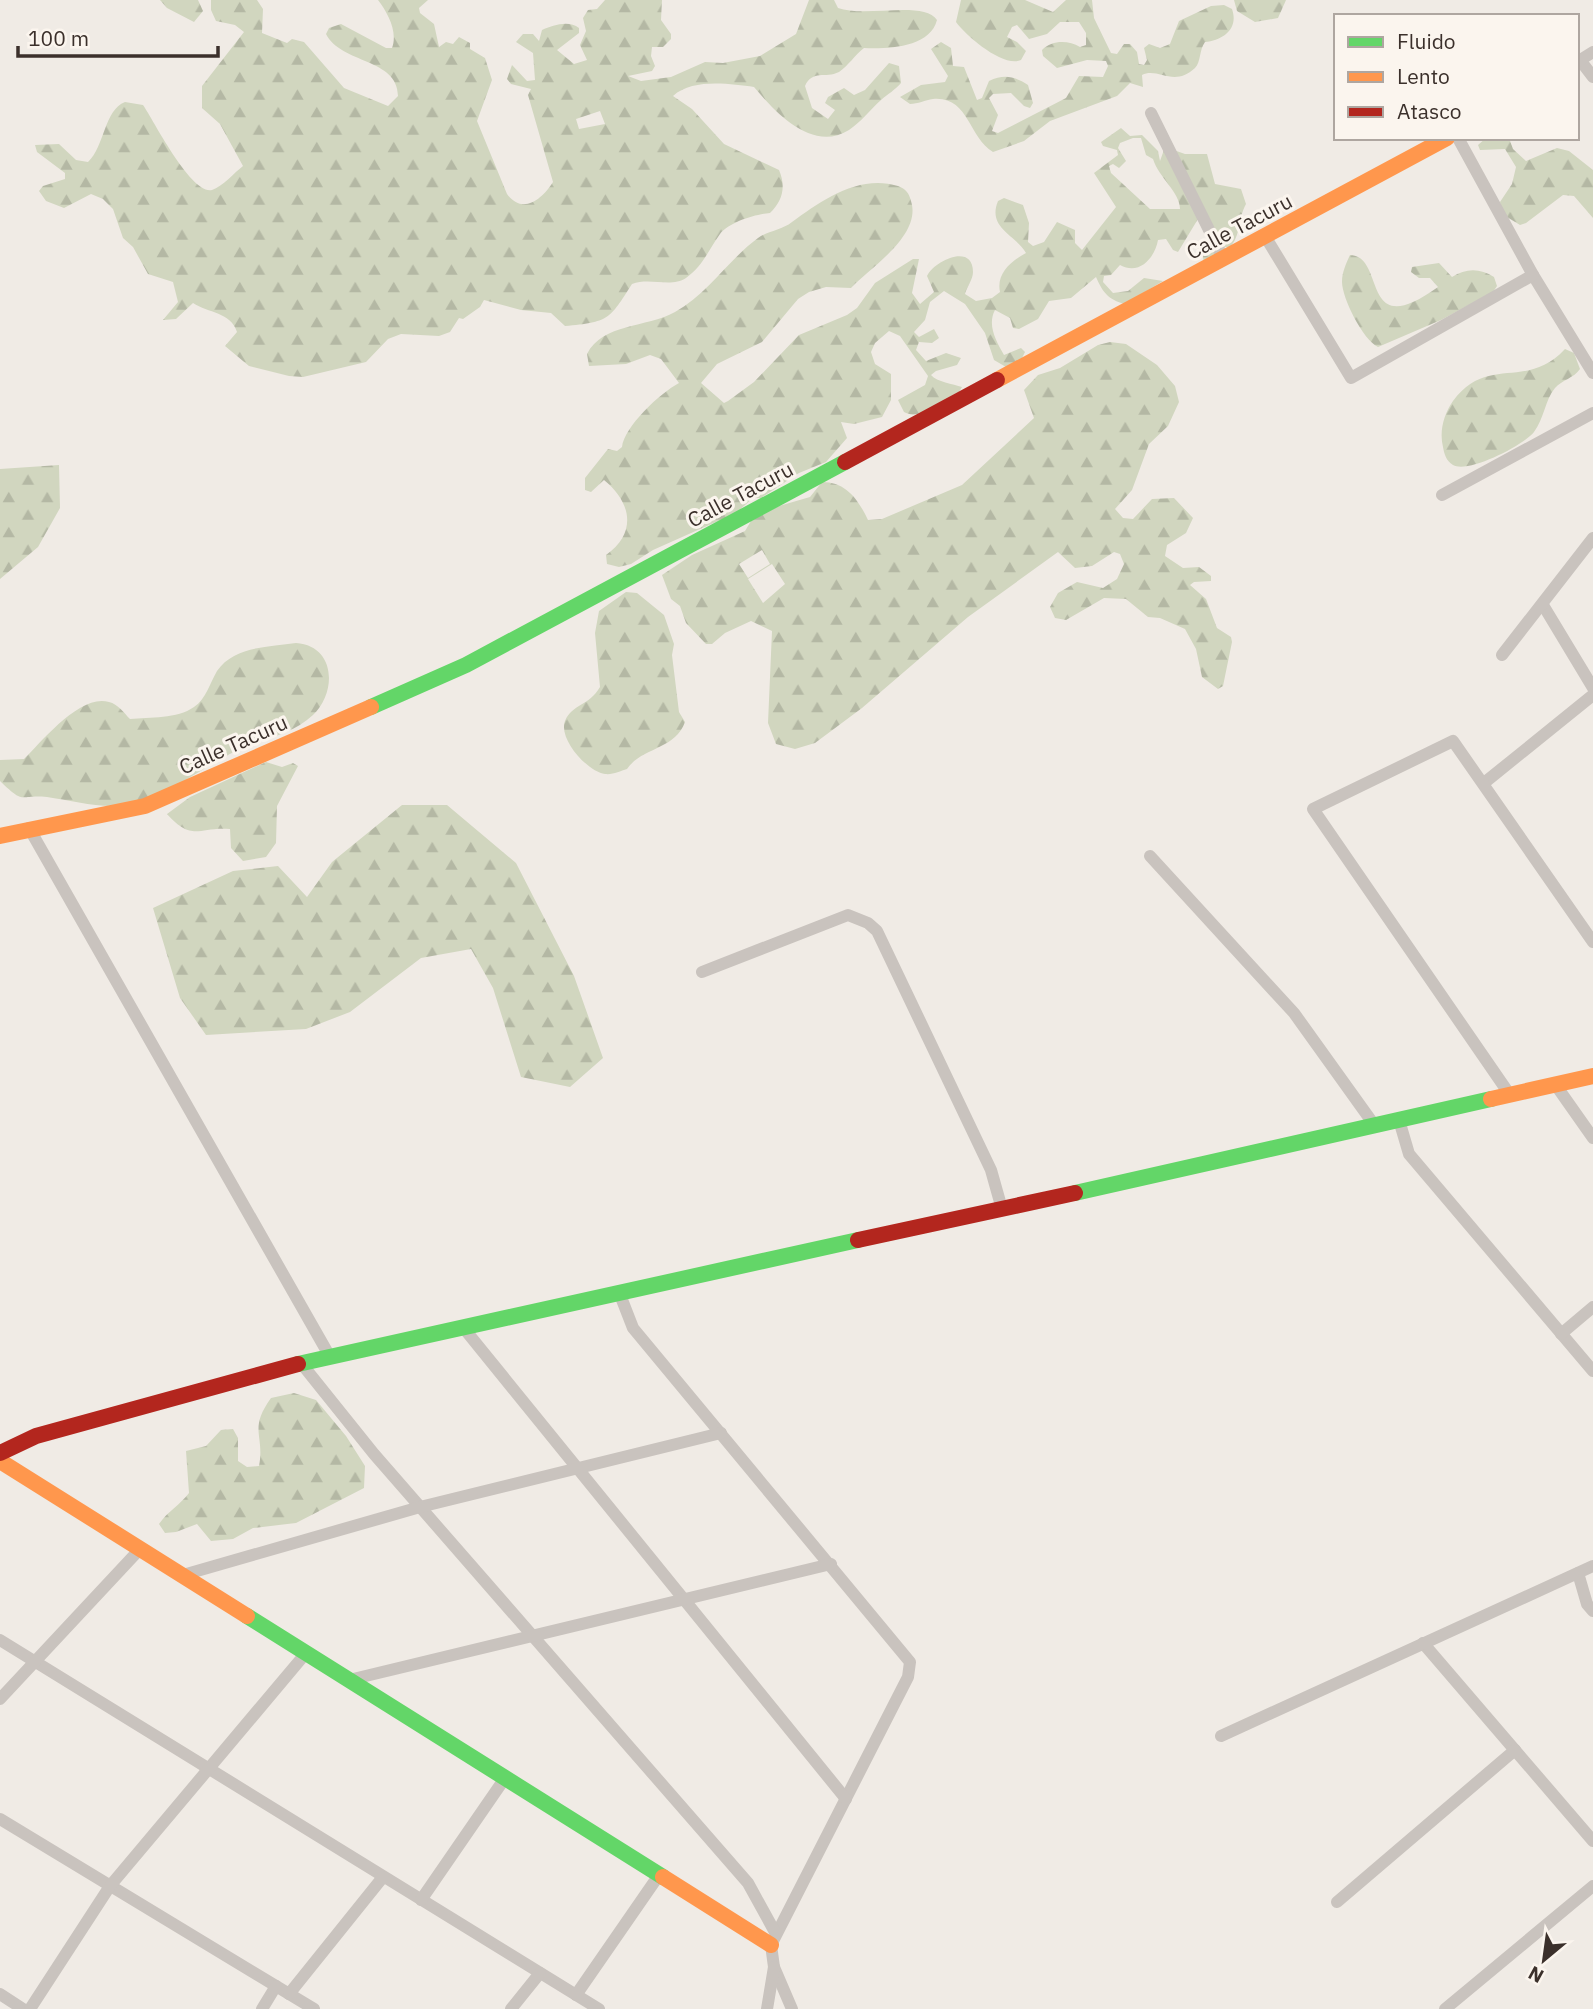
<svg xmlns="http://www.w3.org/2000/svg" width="1593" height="2009" font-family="'IBM Plex Sans',sans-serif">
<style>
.forest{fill:url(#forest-firs);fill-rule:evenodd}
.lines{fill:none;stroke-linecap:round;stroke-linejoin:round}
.street{stroke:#c9c3be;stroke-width:12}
.fast{stroke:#63d668;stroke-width:16}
.slow{stroke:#ff974d;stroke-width:16}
.jam{stroke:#b3261e;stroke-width:16}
.labels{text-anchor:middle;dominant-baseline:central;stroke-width:6;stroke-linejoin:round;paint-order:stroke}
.street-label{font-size:21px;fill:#3b302b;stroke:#fbf5ee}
</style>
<defs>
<pattern id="forest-firs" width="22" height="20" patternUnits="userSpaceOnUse" patternTransform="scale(1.75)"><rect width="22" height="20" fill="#d1d6bf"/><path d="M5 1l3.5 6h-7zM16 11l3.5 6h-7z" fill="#b4b8a4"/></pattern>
</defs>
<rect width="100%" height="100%" fill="#f0ebe5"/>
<g class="forest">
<polygon points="160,0 198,0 203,11 194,22 167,8"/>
<path d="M 211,0 L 257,0 L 263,9 L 262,33 L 287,43 L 292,39 L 304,42 L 344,88 L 388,106 L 398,96 C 398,58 341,64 326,34 L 329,28 L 341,24 L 386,48 L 392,48 C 398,32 388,13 378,0 L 428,0 L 419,8 L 420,13 L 434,24 L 439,47 L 446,42 L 453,44 L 459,37 L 470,43 L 470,49 L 485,58 L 492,80 L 477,121 L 507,194 C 523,216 543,198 553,182 L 528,95 L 531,89 L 511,84 L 507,79 L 512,65 L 527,81 L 535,80 L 533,53 L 516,42 L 523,34 L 533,34 L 539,41 L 542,30 C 553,25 569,20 579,28 L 579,33 L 557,50 L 574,64 L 587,60 L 580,45 L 586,31 L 583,18 L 588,10 L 597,9 L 605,0 L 662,0 L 661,20 L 671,34 L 671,39 L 663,47 L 652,47 L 651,56 L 655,66 L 652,71 L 628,76 L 641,81 L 671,77 L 705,62 L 723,63 L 760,56 L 796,34 L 809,0 L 834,0 L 838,8 C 865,18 924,0 937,20 C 930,48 887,49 864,48 C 855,55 848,66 839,72 C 825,79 813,69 805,86 L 812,108 L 828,119 L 835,110 L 825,103 L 828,97 L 844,88 L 854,95 L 865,90 L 889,63 L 899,66 L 901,83 C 895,90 888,94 881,100 C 870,110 861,122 849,130 C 812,153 775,112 754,87 C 730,84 693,78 673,96 L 692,109 L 724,144 L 779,170 C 786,186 783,201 770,213 C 756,214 729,222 720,234 C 709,249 703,266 686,278 C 671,288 650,277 632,284 C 609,320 609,322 565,326 L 551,313 L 521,310 L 484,300 L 480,307 L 463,319 L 459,318 L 450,332 L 439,336 L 401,334 L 388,339 L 366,362 L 303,377 L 289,376 L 249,366 L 225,346 L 237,332 C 231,312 208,313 193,303 L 176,319 L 163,320 L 178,302 L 173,282 L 148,274 L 133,247 L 123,238 L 113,209 L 103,199 L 91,194 L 64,208 L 46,201 L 39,191 L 43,186 L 65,179 L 65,173 L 37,152 L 35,145 L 59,144 L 76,160 L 88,162 C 105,146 104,110 125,102 L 143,105 C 154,121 191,195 212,190 C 222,187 235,172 243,166 L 220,124 L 202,108 L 202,86 L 244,32 L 235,25 L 216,21 L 211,10 ZM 600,111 L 605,124 L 579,129 L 576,119 Z"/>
<path d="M 961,0 L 1025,0 L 1053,12 L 1066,0 L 1092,0 L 1094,18 L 1111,53 L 1117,54 L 1124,44 L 1130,44 L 1137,52 L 1139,64 L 1144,65 L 1147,60 L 1144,48 L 1149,44 L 1160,48 L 1170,44 L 1179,21 L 1211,6 L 1224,5 L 1232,9 C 1239,29 1223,40 1205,42 C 1199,50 1201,62 1195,68 C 1174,88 1158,67 1142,75 L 1143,87 L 1130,83 L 1117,96 L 1050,121 L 1024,141 L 993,152 C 968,137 969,96 933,99 C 925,100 918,104 910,104 L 900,97 L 921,85 L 945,82 L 948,76 L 931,49 L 941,42 L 951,48 L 953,66 L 964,67 L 977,100 L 982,98 L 989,81 C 1004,74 1014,76 1028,85 L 1033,103 L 1030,108 L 1024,106 L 1011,93 L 993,94 L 989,98 L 998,115 L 992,131 L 998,133 L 1066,98 L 1079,76 L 1103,77 L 1108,66 L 1106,61 L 1087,60 L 1057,68 L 1043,56 L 1042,50 C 1052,40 1068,40 1080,47 L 1086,45 L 1086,33 L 1079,22 L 1060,22 L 1047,34 L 1029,39 L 1017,25 L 1012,27 L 1007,37 L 1017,42 L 1026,51 L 1021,60 C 1004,68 967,37 956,22 Z"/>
<polygon points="1234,0 1286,0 1278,18 1255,22 1237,11"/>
<path d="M 1121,128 L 1130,136 L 1142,135 L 1158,151 L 1160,161 L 1165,147 L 1185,154 L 1207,154 L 1215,184 L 1241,189 L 1246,204 C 1238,218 1241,236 1230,247 L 1225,247 L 1214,260 L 1204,263 L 1202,252 L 1209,243 L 1198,219 L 1178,252 L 1173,250 L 1166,239 L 1158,240 C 1155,257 1140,276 1120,265 L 1111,275 L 1104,276 L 1103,282 L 1113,293 L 1128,291 L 1144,278 L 1163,281 L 1125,304 C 1108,300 1102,291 1096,277 L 1071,298 L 1049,301 L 1038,319 L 1019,329 L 1013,328 L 1010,318 L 995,310 C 987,325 996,341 1004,355 L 1021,348 L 1025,352 L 1022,358 L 1006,367 L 994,360 L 985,333 L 965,304 L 944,291 L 930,302 L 925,320 L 914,332 L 919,337 L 934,329 L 939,338 L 932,343 L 919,342 L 916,350 L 926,361 L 946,353 L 961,358 L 957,365 L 936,371 L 931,375 C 937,382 953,384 962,387 L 959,392 C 943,398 921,422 904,412 L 898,400 L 925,385 L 928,376 L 900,336 L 889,331 L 875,343 L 871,352 L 875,364 L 891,374 L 891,400 L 882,417 L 854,424 L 841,422 L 847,438 L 826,462 L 799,473 L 761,498 L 753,498 L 736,513 L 653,550 L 631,564 L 619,567 L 607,564 L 606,555 C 637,533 632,503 604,480 L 591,492 L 585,490 L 585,478 L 608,449 L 617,451 L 622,447 C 624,427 660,393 679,383 L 661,359 L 650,355 L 626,364 L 589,366 L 587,354 C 603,323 646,328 675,312 C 708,294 728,260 758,238 C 768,231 782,230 792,222 C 821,201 858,174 898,186 C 906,189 909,193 911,201 C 922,235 871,267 851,288 L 826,287 L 809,292 L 798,299 L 762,342 L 717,364 L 701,383 L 724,403 L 728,401 L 754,382 L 799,335 L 847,315 L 857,308 L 875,283 L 913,259 L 919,259 L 912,293 L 920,304 L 934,292 L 927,276 C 935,260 973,243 973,272 C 973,279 967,287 965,294 L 976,301 L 992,298 L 1000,292 C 996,274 1011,261 1026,253 C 1015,234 987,228 998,201 L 1004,198 L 1023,205 L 1029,223 L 1028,242 L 1033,246 L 1044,242 L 1057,222 L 1075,230 L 1075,243 L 1082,250 L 1116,207 L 1094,173 L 1118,155 L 1117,150 L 1103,146 L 1101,142 ZM 1133,138 L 1141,138 L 1146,155 L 1153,159 C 1159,178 1180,192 1180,209 L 1150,209 L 1111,173 L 1109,166 L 1113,164 L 1119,168 L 1126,161 L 1118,148 L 1120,143 Z"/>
<polygon points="1486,138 1509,138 1513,149 1526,161 1557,148 1569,151 1593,170 1593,218 1574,196 1563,195 1526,223 1520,225 1502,214 1500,202 1512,184 1516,167 1505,149 1480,150 1478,145"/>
<path d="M 1350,255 C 1387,256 1359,344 1438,287 L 1430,278 L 1419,278 L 1411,272 L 1412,267 L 1439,263 L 1452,277 C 1466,268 1480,268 1494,277 L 1497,286 L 1493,292 L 1441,320 L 1378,347 C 1363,340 1342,298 1342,282 C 1342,272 1346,264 1350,255 Z"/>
<path d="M 1110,342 L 1126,344 L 1157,365 L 1175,386 L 1179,402 L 1168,426 L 1149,444 L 1132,490 L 1115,509 L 1123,518 L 1133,519 L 1152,499 L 1174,498 L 1193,518 L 1186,533 L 1167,545 L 1165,556 L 1183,568 L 1199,567 L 1211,576 L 1211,581 L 1194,582 L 1190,585 L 1206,599 L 1217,628 L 1231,637 L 1232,642 L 1223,686 L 1218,689 L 1202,677 L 1196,649 L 1185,629 L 1160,618 L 1148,617 L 1126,599 L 1104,598 L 1066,620 L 1055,618 L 1050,607 L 1058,593 L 1077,582 L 1103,588 L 1117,579 L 1124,564 L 1120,554 L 1114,552 L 1092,566 L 1075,568 L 1058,552 L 968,617 L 862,708 L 815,743 L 795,749 L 776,744 L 768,723 L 772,631 L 751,621 L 725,633 L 712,644 L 706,644 L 686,623 L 680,606 L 671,599 L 662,575 L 692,555 L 745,531 L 751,521 L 779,506 L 810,497 L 822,482 C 846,482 858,499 868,520 L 882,519 L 962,485 L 1034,418 L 1024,390 L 1038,375 L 1060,368 L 1098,345 ZM 762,550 L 770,564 L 748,578 L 739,564 ZM 772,564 L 785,584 L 763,603 L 748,579 Z"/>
<path d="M 1565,349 L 1574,353 L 1580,369 C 1574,378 1562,380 1555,388 C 1545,400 1544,419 1534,432 C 1524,445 1468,474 1453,465 C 1446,461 1444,453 1443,447 C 1439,431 1444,414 1453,401 C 1488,354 1526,391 1565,349 Z"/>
<polygon points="59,465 60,508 38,547 0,579 0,469"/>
<path d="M 626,592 L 637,593 L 664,615 L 674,644 L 672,655 L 679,712 L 685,722 C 675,750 642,747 627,769 C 620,771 613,775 605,774 C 588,772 558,739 565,721 C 572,704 589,706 600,687 L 595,633 L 599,611 Z"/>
<path d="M 296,643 C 336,646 337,692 313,715 C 292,735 261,739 236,751 C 201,768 155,805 115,806 C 96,807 67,800 47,797 C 18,794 26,806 0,781 L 0,760 L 24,759 C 42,741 81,693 109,702 C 118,704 124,713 130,719 C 150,717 177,719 194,707 C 206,699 210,683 217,671 C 234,646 269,647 296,643 Z"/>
<path d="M 266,762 L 282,767 L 293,763 L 298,766 L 277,806 L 276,843 L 266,857 L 243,861 L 231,848 L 230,829 C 199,826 193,843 167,814 L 190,797 Z"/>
<polygon points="402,805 447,805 516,863 574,976 603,1058 570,1087 521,1077 493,988 471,949 421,958 350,1012 306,1029 206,1035 180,998 153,908 233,871 278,866 307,897 332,862"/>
<path d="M 294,1393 L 316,1400 L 346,1436 L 365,1466 L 364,1488 L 296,1523 L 253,1528 L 233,1539 L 211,1541 L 197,1524 L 176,1532 L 165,1533 L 159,1524 C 168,1511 180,1505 189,1493 L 186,1451 L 206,1446 L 221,1430 L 233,1429 L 238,1438 L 238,1461 L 247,1467 L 259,1466 C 265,1435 248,1430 271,1398 Z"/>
</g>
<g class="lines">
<g class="street">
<polyline points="1580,60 1593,77"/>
<polyline points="1577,62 1593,52"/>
<polyline points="1151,113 1223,258"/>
<polyline points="1458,138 1533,275 1593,373"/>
<polyline points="1265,236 1351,378 1533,275"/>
<polyline points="1442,495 1593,413"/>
<polyline points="1543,605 1593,688"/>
<polyline points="1502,655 1593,538"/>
<polyline points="1484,783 1593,695"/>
<polyline points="29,828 329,1355"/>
<polyline points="1150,856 1294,1013 1375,1126"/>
<polyline points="702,972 848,915 868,923 877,931 991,1170 1002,1209"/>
<polyline points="1555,1084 1593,1138"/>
<polyline points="1510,1095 1313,809 1453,741 1593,942"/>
<polyline points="1399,1120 1409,1154 1593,1371"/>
<polyline points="619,1292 633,1328 910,1662 908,1677 771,1945 774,1967 792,2009"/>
<polyline points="462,1326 846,1799"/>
<polyline points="1561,1334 1593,1307"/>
<polyline points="301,1363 374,1454 748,1883 776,1934"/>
<polyline points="1578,1573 1587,1604 1593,1611"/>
<polyline points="183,1575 420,1507 721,1433"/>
<polyline points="0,1640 599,2009"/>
<polyline points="1423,1643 1593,1841"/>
<polyline points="349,1680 831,1564"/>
<polyline points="0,1699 140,1549"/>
<polyline points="1221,1736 1593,1566"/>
<polyline points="0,1819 314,2009"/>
<polyline points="421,1900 505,1778"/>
<polyline points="1337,1902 1515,1750"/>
<polyline points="0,1994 23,2009"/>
<polyline points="289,1994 383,1877"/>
<polyline points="576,1995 659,1875"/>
<polyline points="30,2009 110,1886 306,1653"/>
<polyline points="262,2009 276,1986"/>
<polyline points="511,2009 540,1973"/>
<polyline points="767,2009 774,1967"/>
<polyline points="1445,2009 1593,1886"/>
</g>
<g class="fast">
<polyline points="371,707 466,665 845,462"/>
<polyline points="1075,1193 1491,1099"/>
<polyline points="298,1364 858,1240"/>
<polyline points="247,1616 663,1877"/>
</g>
<g class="slow">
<polyline points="997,380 1447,138"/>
<polyline points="0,836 145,806 371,707"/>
<polyline points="1491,1099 1593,1076"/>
<polyline points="0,1461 247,1616"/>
<polyline points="663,1877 771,1945"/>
</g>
<g class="jam">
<polyline points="845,462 997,380"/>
<polyline points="858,1240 1075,1193"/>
<polyline points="0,1453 36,1436 298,1364"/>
</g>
</g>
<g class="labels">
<g class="street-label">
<text transform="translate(1239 226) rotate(-28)">Calle Tacuru</text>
<text transform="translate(740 494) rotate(-28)">Calle Tacuru</text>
<text transform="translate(233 744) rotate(-24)">Calle Tacuru</text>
</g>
</g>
<rect x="1334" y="14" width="245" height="126" fill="#fbf5ee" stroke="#aea6a0" stroke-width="2"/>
<rect x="1348" y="37" width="35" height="10" fill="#63d668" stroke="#aea6a0" stroke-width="2"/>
<text x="1397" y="49" font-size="21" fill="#3b302b">Fluido</text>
<rect x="1348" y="72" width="35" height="10" fill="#ff974d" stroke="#aea6a0" stroke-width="2"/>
<text x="1397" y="84" font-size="21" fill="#3b302b">Lento</text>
<rect x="1348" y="107" width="35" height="10" fill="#b3261e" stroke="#aea6a0" stroke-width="2"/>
<text x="1397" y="119" font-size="21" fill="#3b302b">Atasco</text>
<g transform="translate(1544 1960) rotate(209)" stroke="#fbf5ee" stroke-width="5" paint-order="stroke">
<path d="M0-5L12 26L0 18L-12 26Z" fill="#3b302b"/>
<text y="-10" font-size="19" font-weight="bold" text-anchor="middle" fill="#3b302b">N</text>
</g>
<path d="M18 46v10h200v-10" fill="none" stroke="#3b302b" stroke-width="3.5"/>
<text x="28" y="46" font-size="21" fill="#3b302b" stroke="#fbf5ee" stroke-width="5" paint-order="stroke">100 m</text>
</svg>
